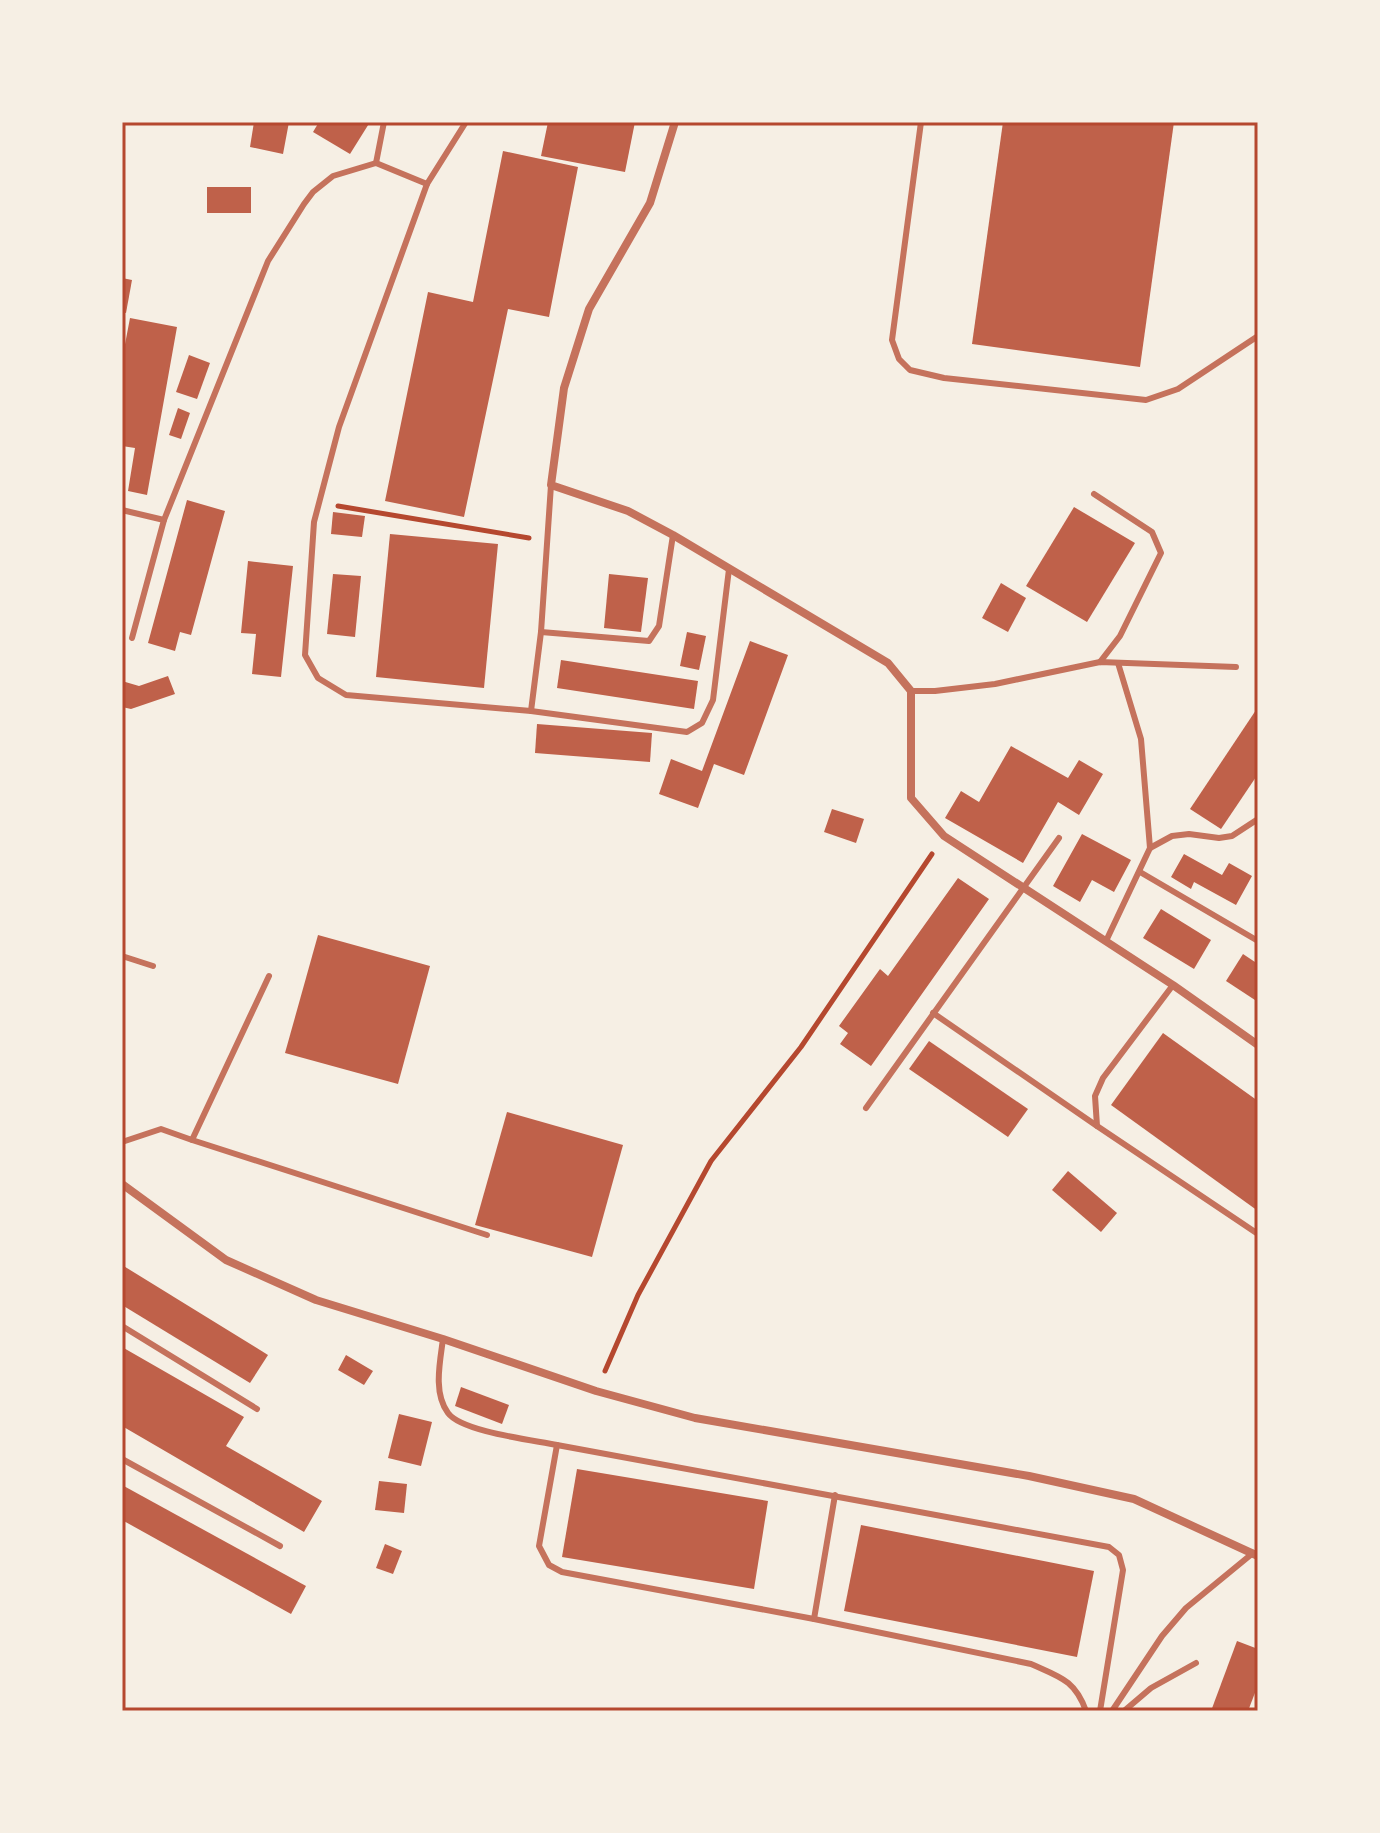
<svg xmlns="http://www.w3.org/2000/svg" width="1380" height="1833" font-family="Inter,sans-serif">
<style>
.building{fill:#bf614a}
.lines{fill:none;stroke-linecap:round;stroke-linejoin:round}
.path{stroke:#b5482f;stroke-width:5}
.service{stroke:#c5725c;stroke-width:6}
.minor{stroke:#c5725c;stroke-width:8}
.neatline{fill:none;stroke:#b5482f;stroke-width:3}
</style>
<rect width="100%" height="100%" fill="#f6efe4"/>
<g class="building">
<polygon points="254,122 289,122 283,154 250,147"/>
<polygon points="319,122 370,122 350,154 313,132"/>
<polygon points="548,122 635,122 625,172 541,156"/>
<polygon points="1003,122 1174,122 1140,367 972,344"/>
<polygon points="503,151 578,167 549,317 508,309 464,517 385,501 428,292 473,302"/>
<rect x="207" y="187" width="44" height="26"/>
<polygon points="122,278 132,280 126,313 122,312"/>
<polygon points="130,318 177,327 147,495 128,491 135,448 122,446 125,388 122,388 122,360"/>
<polygon points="189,355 210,363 197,399 176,392"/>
<polygon points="178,408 190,413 181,439 169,435"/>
<polygon points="187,500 225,511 191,635 180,632 175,651 148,643"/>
<polygon points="1074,507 1135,543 1087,622 1026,586"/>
<polygon points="333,512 365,516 362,537 331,534"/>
<polygon points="390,534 498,544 484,688 376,677"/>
<polygon points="248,561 293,566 281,677 252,674 256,634 241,633"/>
<polygon points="333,574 361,576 355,637 327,634"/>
<polygon points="609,574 648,578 641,632 604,628"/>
<polygon points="1001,583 1026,598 1008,632 982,618"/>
<polygon points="687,632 706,636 699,670 680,666"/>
<polygon points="750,641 788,655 744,775 714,764 698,808 659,794 671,759 702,771"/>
<polygon points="561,660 698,681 694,709 557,688"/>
<polygon points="168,676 175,694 131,709 122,707 122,681 139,686"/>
<polygon points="1258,707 1258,774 1221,829 1190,809"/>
<polygon points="537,724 652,733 650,762 535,753"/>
<polygon points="1011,746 1068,778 1079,760 1103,774 1079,815 1058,802 1023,863 945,818 961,791 979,802"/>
<polygon points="832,809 864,819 856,843 824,832"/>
<polygon points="1082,834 1131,860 1114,892 1092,880 1080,902 1053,886"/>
<polygon points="1184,854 1222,875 1229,863 1252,876 1236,905 1194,882 1191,889 1171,877"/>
<polygon points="958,878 989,899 871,1066 840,1044 848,1033 839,1026 880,969 888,976"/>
<polygon points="1161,909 1211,940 1194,969 1143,938"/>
<polygon points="318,935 430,966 398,1084 285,1053"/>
<polygon points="1243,954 1258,964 1258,1002 1226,981"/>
<polygon points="1163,1033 1258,1101 1258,1211 1111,1105"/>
<polygon points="929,1041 1028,1109 1008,1137 909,1069"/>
<polygon points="507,1112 623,1145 592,1257 475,1225"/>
<polygon points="1068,1171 1117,1213 1101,1232 1052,1190"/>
<polygon points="122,1265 268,1355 250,1383 122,1305"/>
<polygon points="122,1347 244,1417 226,1446 322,1501 304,1532 122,1426"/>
<polygon points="346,1355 373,1371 364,1385 338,1370"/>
<polygon points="461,1387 509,1405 502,1424 455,1406"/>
<polygon points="399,1414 432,1422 421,1466 388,1458"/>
<polygon points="577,1469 768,1501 754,1589 562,1557"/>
<polygon points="379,1481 407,1484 404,1513 375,1510"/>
<polygon points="122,1485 306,1586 291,1614 122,1520"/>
<polygon points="861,1525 1094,1571 1077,1657 844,1611"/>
<polygon points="385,1544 402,1551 393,1574 376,1568"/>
<polygon points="1237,1641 1258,1649 1258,1685 1248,1711 1211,1711"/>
</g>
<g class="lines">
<g class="path">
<polyline points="338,506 529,538"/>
<polyline points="605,1371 638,1295 711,1161 801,1047 932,854"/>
</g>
<g class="service">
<polyline points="466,122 427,184 339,427 314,522 305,655 318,678 346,695 531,711 687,732 702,723 713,700 729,569"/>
<polyline points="921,122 892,340 899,359 910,370 944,378 1146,400 1178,389 1258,336"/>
<polyline points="376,163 384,122"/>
<polyline points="1094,494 1152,532 1161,553 1120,636 1100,662"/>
<polyline points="122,510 164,520"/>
<polyline points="541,632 649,641 659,626 673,535"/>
<polyline points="132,638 164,520 268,261 304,204 313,192 333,176 376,163 427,184"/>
<polyline points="1118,663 1141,739 1150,848"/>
<polyline points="911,691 935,691 995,684 1100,662 1236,667"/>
<polyline points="531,711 541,632 551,485"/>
<polyline points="1140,872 1258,941"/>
<polyline points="1106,941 1150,848 1172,836 1189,834 1219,838 1232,836 1258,819"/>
<polyline points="122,956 153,966"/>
<polyline points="1173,985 1103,1078 1095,1096 1097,1126 1258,1234"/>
<polyline points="933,1013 1097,1126"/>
<polyline points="866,1108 1059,838"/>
<polyline points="192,1140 487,1235"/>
<polyline points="122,1142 161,1129 192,1140 269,976"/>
<polyline points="122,1326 257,1409"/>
<path d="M 443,1339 C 440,1362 433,1393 448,1413 C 462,1432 533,1440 557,1445 L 539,1546 L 549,1565 L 562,1572 L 814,1619 L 1031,1664 C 1060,1677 1075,1680 1086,1711"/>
<polyline points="557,1445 1109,1547 1119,1555 1123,1570 1100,1711"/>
<polyline points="122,1459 280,1546"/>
<polyline points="814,1619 835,1495"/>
<polyline points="1112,1711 1162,1636 1186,1608 1253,1553"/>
<polyline points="1124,1711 1151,1688 1196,1663"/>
</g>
<g class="minor">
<polyline points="675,122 650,203 589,309 564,388 551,485 628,511 673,535 888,663 911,691 911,798 944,836 1173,985 1258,1045"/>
<polyline points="122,1184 226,1260 316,1300 443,1339 596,1391 695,1418 1029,1476 1134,1499 1258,1556"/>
</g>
</g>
<rect width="1380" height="1833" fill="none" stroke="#f6efe4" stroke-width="248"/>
<rect x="124" y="124" width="1132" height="1585" class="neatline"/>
</svg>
